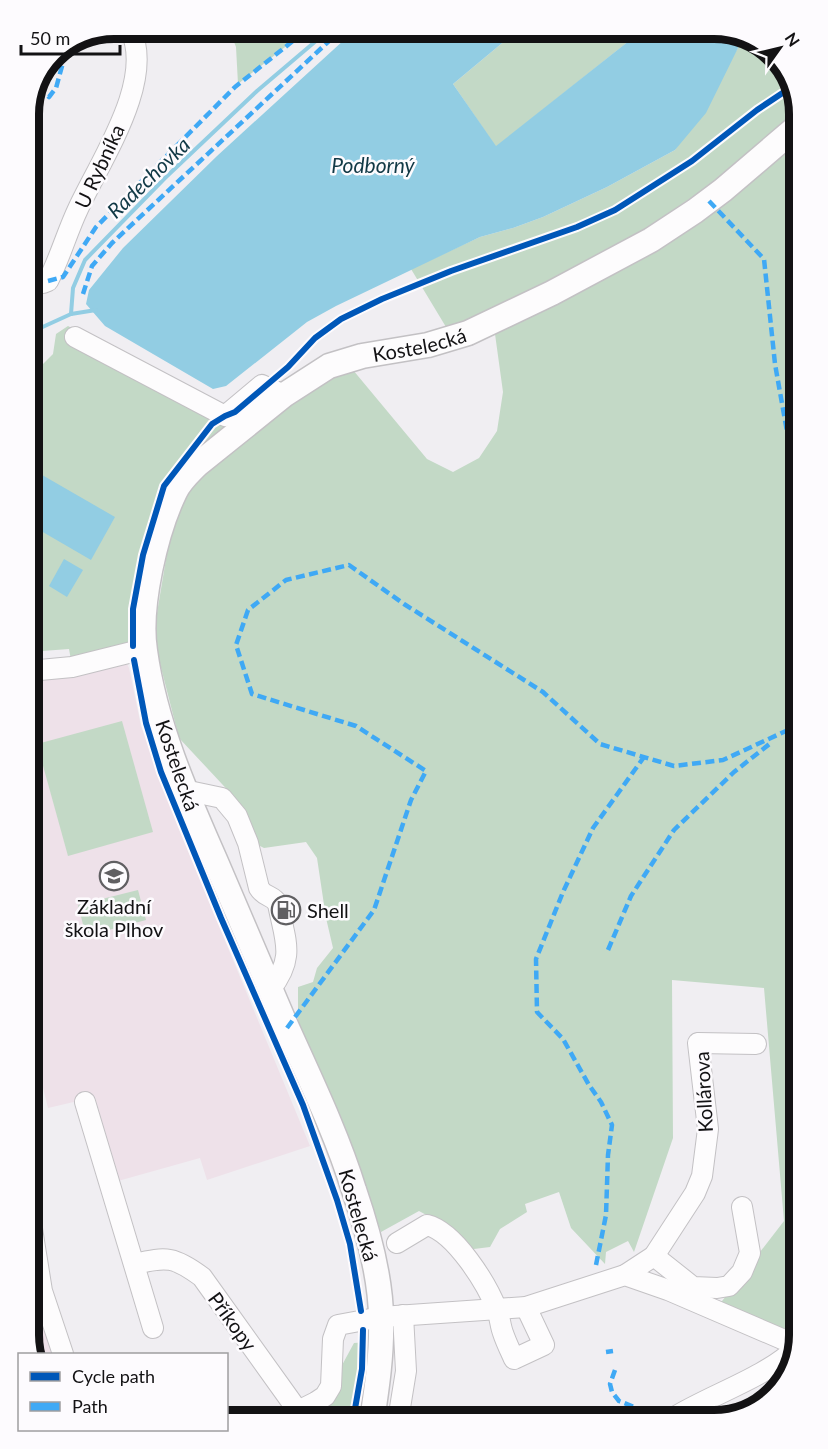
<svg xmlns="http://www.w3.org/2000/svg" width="828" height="1449" font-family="Lato,sans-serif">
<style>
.education{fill:#eee1e9}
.green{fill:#c3d9c6}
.water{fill:#92cde3}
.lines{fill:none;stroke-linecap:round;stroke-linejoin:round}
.stream{stroke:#92cde3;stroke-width:4}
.minor-casing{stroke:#c3c1c4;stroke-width:22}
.major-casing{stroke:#c3c1c4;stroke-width:27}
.minor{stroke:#fdfcfd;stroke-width:20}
.major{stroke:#fdfcfd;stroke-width:24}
.quiet{stroke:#3fa9f5;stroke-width:4.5;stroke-dasharray:9 4.5;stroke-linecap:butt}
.cycleway-casing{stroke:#fdfbfe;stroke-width:10}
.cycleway{stroke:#0057b8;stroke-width:6}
.labels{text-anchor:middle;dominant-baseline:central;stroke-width:5;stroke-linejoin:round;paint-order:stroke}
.street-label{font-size:20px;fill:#131214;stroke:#fdfbfe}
.poi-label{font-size:20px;fill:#131214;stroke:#fdfbfe}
.water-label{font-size:21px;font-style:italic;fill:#113946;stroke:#fdfbfe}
.rim{fill:none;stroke:#131214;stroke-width:8}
</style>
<rect width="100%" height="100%" fill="#f0eef2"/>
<g class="education">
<polygon points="126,662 129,668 141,726 178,827 310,1146 207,1180 200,1158 118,1181 95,1097 48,1108 29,1031 29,681 51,679"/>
<polygon points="29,1297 34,1301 52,1354 33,1354 29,1335"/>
</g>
<g class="green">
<polygon points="229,29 308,29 238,84 236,47"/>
<polygon points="519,29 644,29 496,147 453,84"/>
<polygon points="738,35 762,43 791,76 799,110 716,181 645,229 546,283 486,313 446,327 411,269 480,237 513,228 543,217 607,187 675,150 738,48"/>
<path d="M 799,141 L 799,1334 L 719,1305 L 784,1221 L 764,988 L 672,980 L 673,1138 L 634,1252 L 628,1241 L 606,1252 L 605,1264 L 571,1228 L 559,1192 L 525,1204 L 527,1212 L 500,1229 L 490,1247 L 466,1250 L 456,1231 L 419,1211 L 381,1232 L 331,1097 L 298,1024 L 298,987 L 313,982 L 317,968 L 333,948 L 326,918 L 317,858 L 306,842 L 264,848 L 258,845 L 236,799 L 179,738 L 156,648 L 156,619 L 167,553 L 174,525 L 186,496 L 194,484 L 291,405 L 334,377 L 353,370 L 427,459 L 453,472 L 479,458 L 497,431 L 503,392 L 495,334 C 565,300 636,266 700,222 C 735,198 767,169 799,141 Z"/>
<polygon points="68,326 235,420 177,468 157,503 149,528 130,606 130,646 71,660 69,649 29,652 29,371 33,374 53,354 56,334"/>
<polygon points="122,721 153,832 68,856 37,744"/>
<polygon points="138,890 146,920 86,936 78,905"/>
<polygon points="367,1342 359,1420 313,1420 310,1415 338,1395 341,1367 354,1343"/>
</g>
<g class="water">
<polygon points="356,29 519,29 453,84 496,146 644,29 720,29 738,35 738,48 706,113 675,150 607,187 543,217 513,228 480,237 336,306 307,322 226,386 213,389 105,326 86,304 89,290 123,248 217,156"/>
<polygon points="30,468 115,517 91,560 29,524 29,471"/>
<polygon points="64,559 83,570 67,597 49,586"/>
</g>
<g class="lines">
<g class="stream">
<polyline points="71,314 73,288 85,260 165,178 257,91 330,29"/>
<polyline points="29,364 36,330 71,314 96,310"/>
</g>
<g class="minor-casing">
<g id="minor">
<path d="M 29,279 L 43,283 L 48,281 C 60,258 67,232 78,209 C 100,161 156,80 130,29"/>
<polyline points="75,337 225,416 262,385 284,395"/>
<polyline points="29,671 72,667 144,649"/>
<path d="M 184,790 L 222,798 L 237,816 L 248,843 L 259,888 C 264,897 273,895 278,904 C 285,941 296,957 270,990"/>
<polyline points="85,1102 153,1328"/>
<polyline points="29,1210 42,1291 63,1354"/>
<path d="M 397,1243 L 427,1225 C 455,1232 487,1284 497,1310 C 500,1317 500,1325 503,1333 C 506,1342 510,1350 514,1359 L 544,1345 L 526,1307"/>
<polyline points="654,1256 693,1287 717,1288 729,1286 742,1272 750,1253 742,1207"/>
<path d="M 135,1264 C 167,1256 175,1257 202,1277 L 298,1411 L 285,1420"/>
<polyline points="625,1275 654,1256 695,1193 702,1176 708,1129 698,1043 756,1044"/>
<polyline points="298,1411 316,1402 325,1396 331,1386 333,1339 338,1325 381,1317 526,1307 625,1275 668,1290 796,1345"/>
<path d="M 673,1418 C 710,1395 764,1378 795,1349"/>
<polyline points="398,1420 406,1371 403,1315"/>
</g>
</g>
<g class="major-casing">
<g id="major">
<path id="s1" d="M 372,1420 C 377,1387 382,1353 381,1319 C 381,1279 367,1228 354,1190 C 336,1132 309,1077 284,1021 C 261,968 239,915 216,862 C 186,794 155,724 145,651 C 138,607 156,531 175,492 C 180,481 189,473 197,465 L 284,395 L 329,366 L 362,356 L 428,345 L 468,333 L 552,293 L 651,240 L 695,211 L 723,190 L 799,125"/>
</g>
</g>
<use href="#minor" class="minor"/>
<use href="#major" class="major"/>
<g class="quiet">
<polyline points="38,87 49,97 56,88 67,48"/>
<polyline points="709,201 764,259 775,364 799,499"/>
<polyline points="48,281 63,277 96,227 235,87 308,29"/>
<polyline points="83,294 92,266 112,243 342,29"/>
<polyline points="608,950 631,896 674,830 734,772 772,742"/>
<polyline points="287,1028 374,910 411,800 426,771 356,726 252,694 236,645 248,610 286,580 349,565 404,604 543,692 600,744 674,766 723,760 799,725"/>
<polyline points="596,1265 606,1215 608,1155 612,1125 601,1102 589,1085 563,1039 537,1012 536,959 563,892 593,828 644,757"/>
<polyline points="606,1352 613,1351"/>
<polyline points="615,1370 610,1384 612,1392 619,1401 647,1412 661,1420"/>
</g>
<g class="cycleway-casing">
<g id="cycleway">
<polyline points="133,646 133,609 143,555 164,486 212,424 225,416 235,412 288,367 315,338 341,319 382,299 451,271 577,227 615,210 692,161 757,110 793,86"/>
<polyline points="134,660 146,723 161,772 221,918 303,1105 337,1200 350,1244 361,1311"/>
<polyline points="353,1420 362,1369 363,1330"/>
</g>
</g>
<use href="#cycleway" class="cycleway"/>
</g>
<defs>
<g id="school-ring" transform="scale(1.5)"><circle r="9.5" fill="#fdfbfe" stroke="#605f62" stroke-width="1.5"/><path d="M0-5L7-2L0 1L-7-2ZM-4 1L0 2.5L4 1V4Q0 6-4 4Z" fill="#605f62"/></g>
<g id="fuel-ring" transform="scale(1.5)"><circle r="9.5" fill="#fdfbfe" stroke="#605f62" stroke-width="1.5"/><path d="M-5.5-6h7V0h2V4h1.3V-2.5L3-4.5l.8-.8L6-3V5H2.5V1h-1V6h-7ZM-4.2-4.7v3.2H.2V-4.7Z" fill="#605f62"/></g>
</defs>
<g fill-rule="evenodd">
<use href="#school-ring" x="114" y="876"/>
<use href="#fuel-ring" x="286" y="910"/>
</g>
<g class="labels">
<g class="street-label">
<text transform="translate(99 166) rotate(-65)">U Rybníka</text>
<text stroke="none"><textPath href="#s1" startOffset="1270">Kostelecká</textPath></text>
<text transform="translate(178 765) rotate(71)">Kostelecká</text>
<text transform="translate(703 1092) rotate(-93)">Kollárova</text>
<text transform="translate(359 1215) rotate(74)">Kostelecká</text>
<text transform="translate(233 1321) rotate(54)">Příkopy</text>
</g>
<g class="poi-label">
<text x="114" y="906">Základní<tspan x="114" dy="23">škola Plhov</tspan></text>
<text x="307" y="910" text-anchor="start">Shell</text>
</g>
<g class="water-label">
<text x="373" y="164">Podborný</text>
<text transform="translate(148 177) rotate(-44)">Radechovka</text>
</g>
</g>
<path d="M0 0H828V1449H0ZM114 39H714A75 75 0 0 1 789 114V1335A75 75 0 0 1 714 1410H114A75 75 0 0 1 39 1335V114A75 75 0 0 1 114 39Z" fill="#fdfbfe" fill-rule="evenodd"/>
<path class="rim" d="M114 39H714A75 75 0 0 1 789 114V1335A75 75 0 0 1 714 1410H114A75 75 0 0 1 39 1335V114A75 75 0 0 1 114 39Z"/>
<rect x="18" y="1353" width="210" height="78" fill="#fdfbfe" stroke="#9f9ea0" stroke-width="1.5"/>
<rect x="30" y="1372" width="30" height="9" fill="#0057b8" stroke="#9f9ea0" stroke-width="1.5"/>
<text x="72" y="1383" font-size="18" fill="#131214">Cycle path</text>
<rect x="30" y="1402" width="30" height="9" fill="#3fa9f5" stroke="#9f9ea0" stroke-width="1.5"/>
<text x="72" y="1413" font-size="18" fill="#131214">Path</text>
<g transform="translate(780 48) rotate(56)" stroke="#fdfbfe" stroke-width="4.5" paint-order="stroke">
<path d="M0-4.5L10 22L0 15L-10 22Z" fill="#131214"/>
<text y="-9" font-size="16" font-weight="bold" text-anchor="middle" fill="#131214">N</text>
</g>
<path d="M21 45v9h99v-9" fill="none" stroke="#131214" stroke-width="3"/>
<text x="30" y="45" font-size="18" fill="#131214" stroke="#fdfbfe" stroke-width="4.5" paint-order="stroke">50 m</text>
</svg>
